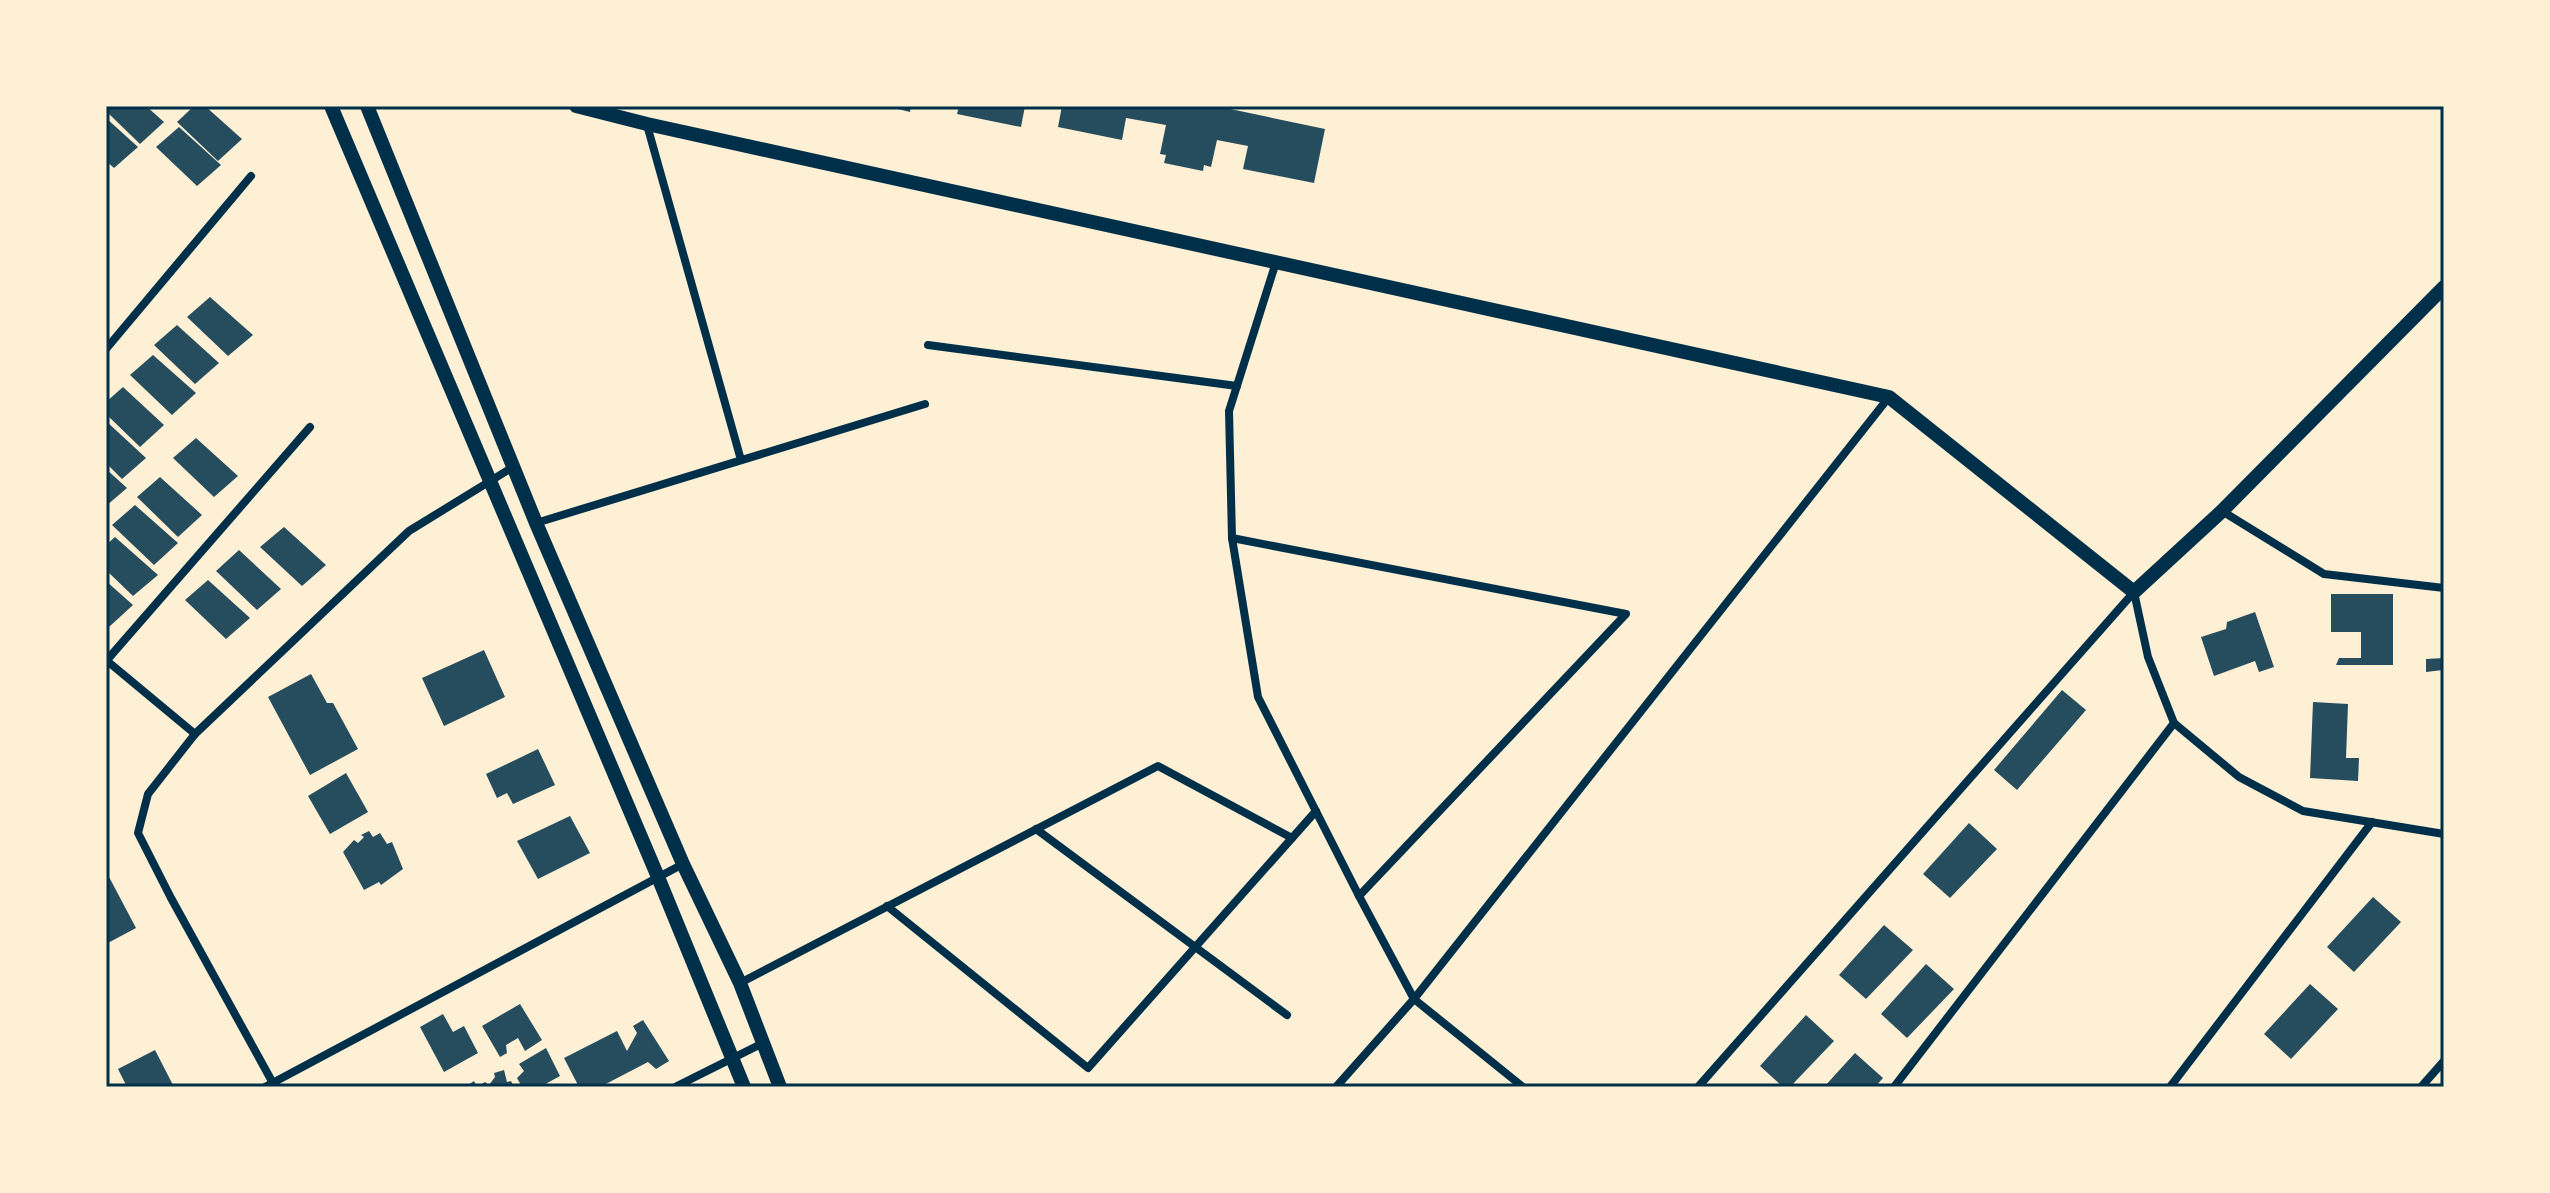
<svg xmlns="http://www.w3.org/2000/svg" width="2550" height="1193" font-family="'Alegreya Sans',sans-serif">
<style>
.building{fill:#264d5e}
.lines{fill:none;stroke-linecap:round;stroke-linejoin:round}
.minor{stroke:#003049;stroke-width:8}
.tertiary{stroke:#003049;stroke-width:14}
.neatline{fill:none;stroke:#003049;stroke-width:3}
</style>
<rect width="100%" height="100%" fill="#fdf0d5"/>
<g class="building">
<polygon points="106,106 146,106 164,122 140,144 106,111"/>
<polygon points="194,106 205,106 242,139 218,161 177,122"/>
<polygon points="886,106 911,106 910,112"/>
<polygon points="959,106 1025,106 1021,127 957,114"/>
<polygon points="1062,106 1216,106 1325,129 1314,183 1243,169 1248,146 1217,140 1211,167 1204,165 1203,171 1164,163 1166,155 1160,154 1166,125 1126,118 1122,140 1058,127"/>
<polygon points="106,118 138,147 114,168 106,161"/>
<polygon points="179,127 221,165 197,186 156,147"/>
<polygon points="210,297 253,335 228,356 187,317"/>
<polygon points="177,325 219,363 195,384 154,345"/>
<polygon points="153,355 196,393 172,415 130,375"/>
<polygon points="123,387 164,425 140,447 106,414 106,402"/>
<polygon points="106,421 146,458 122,479 106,463"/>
<polygon points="196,438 238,476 214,497 173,458"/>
<polygon points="106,469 127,488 106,506"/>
<polygon points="160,477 202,515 178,537 137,497"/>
<polygon points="135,505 178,543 154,565 112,525"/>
<polygon points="284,527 326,565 302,586 260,547"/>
<polygon points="115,537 158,575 133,596 106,570 106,545"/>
<polygon points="239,550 281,589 257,610 216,571"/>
<polygon points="208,580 250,618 226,639 185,600"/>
<polygon points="106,581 133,605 109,627 106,624"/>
<polygon points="2331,594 2393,594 2393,665 2336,665 2339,658 2361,658 2361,632 2331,632"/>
<polygon points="2255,612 2274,667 2259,672 2255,661 2214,676 2201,637 2226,629 2227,622"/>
<polygon points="484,650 505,697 444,726 422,678"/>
<polygon points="2444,658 2443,670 2426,672 2426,659"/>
<polygon points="311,674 327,703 333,703 358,749 310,775 268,697"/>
<polygon points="2062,690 2086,710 2017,790 1994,770"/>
<polygon points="2313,702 2348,704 2346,758 2359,758 2358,781 2310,778"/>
<polygon points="538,749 555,785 513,804 507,793 497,798 486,774"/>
<polygon points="346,773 368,812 330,834 308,796"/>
<polygon points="570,816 590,853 538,879 517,841"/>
<polygon points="1969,823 1997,849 1950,898 1923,874"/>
<polygon points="369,831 373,837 380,833 387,844 392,842 403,869 381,885 379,882 364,890 343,852 354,840 358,843 364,837 361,835"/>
<polygon points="108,875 136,928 106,944 106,877"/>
<polygon points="2373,897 2401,922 2354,972 2327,947"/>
<polygon points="1884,925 1913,950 1866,999 1839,975"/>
<polygon points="1926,964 1954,989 1907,1038 1881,1014"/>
<polygon points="2310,984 2338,1009 2291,1059 2264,1034"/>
<polygon points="520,1004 542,1040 525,1051 518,1038 506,1045 507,1053 500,1057 482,1026"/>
<polygon points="443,1014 453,1032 464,1026 478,1053 444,1072 420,1027"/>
<polygon points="1806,1015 1834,1041 1790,1087 1783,1087 1760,1066"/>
<polygon points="643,1020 669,1061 656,1069 648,1062 600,1087 579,1087 564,1058 617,1031 627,1051 637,1033 633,1026"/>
<polygon points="546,1048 560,1076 540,1087 522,1087 517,1078 524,1071 519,1064"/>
<polygon points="155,1050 174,1087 127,1087 118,1069"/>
<polygon points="1855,1053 1883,1078 1875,1087 1824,1087"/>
<polygon points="504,1070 507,1082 511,1081 514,1087 465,1087 474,1081 477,1087 485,1082 489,1085 495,1077 494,1073"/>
</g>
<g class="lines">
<g class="minor">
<polyline points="647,125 741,460"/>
<polyline points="1276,262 1229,411 1232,538 1258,697 1359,896 1414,999 1523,1087"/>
<polyline points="928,345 1237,386"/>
<polyline points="106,349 251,176"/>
<polyline points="2222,511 2324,574 2444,588"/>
<polyline points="536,523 925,404"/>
<polyline points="1232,538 1626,614 1359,896"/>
<polyline points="2134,592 2148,657 2174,723 2239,777 2303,811 2444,834"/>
<polyline points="106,660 195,734 409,531 513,467"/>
<polyline points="107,660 310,427"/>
<polyline points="195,734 148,794 138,833 171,898 274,1085"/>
<polyline points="1036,829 1287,1015"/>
<polyline points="887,906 1088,1068 1316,811"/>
<polyline points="740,983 1158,766 1292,838"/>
<polyline points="265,1087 683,864"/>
<polyline points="675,1087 763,1043"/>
<polyline points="1336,1087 1414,999 1889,397"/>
<polyline points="1698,1087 2134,592"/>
<polyline points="1894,1087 2174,723"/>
<polyline points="2170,1087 2372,822"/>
<polyline points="2421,1087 2444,1061"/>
</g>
<g class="tertiary">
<polyline points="331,106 658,877 744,1087"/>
<polyline points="367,106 536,523 683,864 740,983 780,1087"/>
<polyline points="576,106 647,124 1889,397 2134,592 2222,511 2444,287"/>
</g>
</g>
<rect width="2550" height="1193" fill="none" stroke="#fdf0d5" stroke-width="216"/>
<rect x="108" y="108" width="2334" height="977" class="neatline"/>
</svg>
